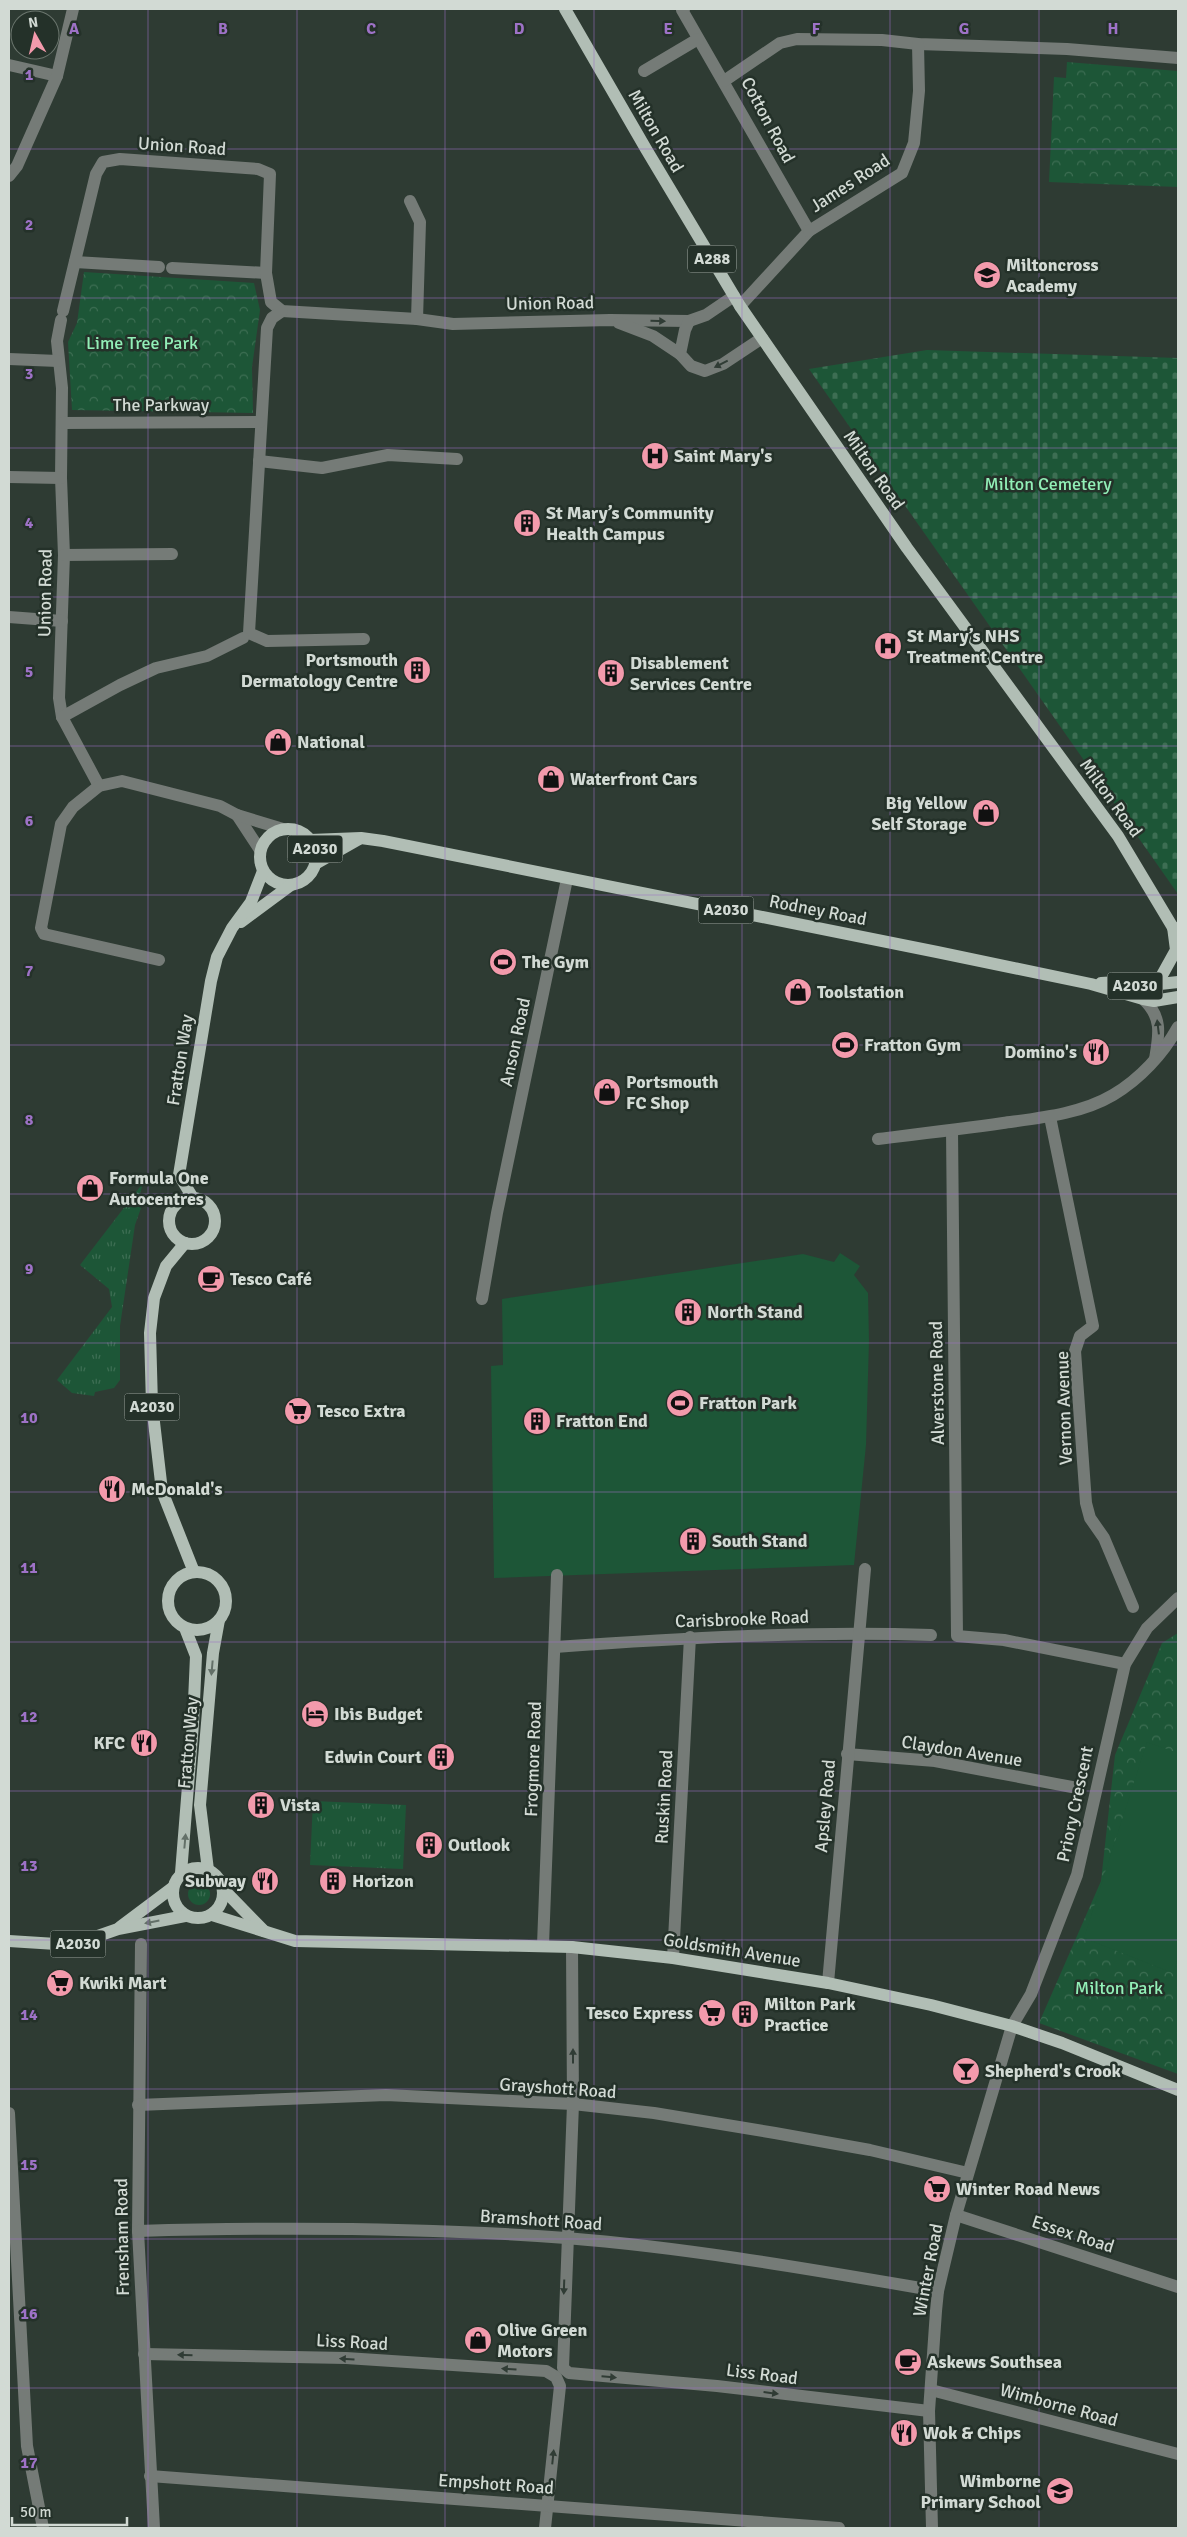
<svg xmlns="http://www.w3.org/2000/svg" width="1187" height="2537" font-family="Signika,sans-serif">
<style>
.grass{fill:url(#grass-tufts)}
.cemetery{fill:url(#cemetery-stones)}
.park{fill:url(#park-crowns)}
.garden{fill:#1d5637}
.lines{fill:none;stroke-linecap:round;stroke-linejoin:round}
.minor{stroke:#757b77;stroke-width:12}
.major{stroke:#b1beb5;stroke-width:12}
.oneway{fill:#303c35}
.oneway2{fill:#637068}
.grid{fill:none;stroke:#9e72c7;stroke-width:1;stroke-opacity:0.55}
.labels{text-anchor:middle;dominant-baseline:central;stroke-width:5;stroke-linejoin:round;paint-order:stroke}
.shield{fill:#243129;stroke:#9ea7a1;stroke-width:1}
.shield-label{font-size:16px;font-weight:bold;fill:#d2dad4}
.street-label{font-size:18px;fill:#d2dad4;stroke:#243129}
.poi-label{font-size:18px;font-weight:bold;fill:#d2dad4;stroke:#243129;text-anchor:start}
.park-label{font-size:18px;fill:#92efb7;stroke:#243129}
.grid-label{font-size:16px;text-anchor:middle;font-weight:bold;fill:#9e72c7;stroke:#243129;stroke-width:5;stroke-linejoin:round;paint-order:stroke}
</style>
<defs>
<pattern id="grass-tufts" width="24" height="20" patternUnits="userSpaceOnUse" patternTransform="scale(1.25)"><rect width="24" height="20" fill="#1d5637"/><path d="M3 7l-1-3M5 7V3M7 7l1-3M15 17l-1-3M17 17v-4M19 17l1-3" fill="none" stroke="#3d6e53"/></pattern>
<pattern id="cemetery-stones" width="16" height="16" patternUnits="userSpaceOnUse" patternTransform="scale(1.25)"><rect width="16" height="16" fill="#1d5637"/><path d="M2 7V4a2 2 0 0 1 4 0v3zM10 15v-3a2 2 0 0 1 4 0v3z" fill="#3d6e53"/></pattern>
<pattern id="park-crowns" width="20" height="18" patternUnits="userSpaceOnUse" patternTransform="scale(1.25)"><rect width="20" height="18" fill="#1d5637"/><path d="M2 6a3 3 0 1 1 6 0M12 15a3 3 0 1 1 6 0" fill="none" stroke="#3d6e53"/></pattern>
</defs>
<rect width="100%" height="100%" fill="#2e3b33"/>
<g class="grass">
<polygon points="143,1183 138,1201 141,1208 135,1225 120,1326 120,1380 114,1388 95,1392 94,1396 72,1393 57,1380 112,1307 109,1289 80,1265"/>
<polygon points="313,1801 406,1805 403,1869 310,1865"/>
<circle cx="199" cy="1894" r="11"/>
</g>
<polygon class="cemetery" points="927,350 1178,358 1178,894 809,369"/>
<g class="park">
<polygon points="1067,62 1178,71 1178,187 1049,182 1054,77 1066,78"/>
<polygon points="84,272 254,283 260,310 252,367 253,413 72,410 68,342 77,323"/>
<polygon points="1178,1633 1178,2074 1039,2023 1101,1881 1115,1755 1162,1643"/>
</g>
<g class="garden">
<polygon points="840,1253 860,1266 854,1275 868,1293 869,1341 866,1445 854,1565 494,1578 491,1366 503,1365 502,1299 803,1254 834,1262"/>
<polygon points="1147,1742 1178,1753 1178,1958 1173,1973 1084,1938"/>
</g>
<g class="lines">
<g class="minor">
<polyline points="684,9 682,10 809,231 740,306"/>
<polyline points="9,65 57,76"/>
<polyline points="644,71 698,39"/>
<polyline points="724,81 780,43 797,39 882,40 918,44 1067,49 1178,58"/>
<polyline points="9,176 17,166 57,76 73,9"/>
<polyline points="410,201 420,222 417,319"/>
<polyline points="809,231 902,173 914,143 919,91 918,44"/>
<polyline points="75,262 159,267"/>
<polyline points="172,268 266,273"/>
<polyline points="63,311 96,174 103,162 120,159 258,169 270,174 266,273 271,302 282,311 417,319 453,324 610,320 689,321 706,315 734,296"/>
<polyline points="282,311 272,318 267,328 249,633 267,641 364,639"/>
<polyline points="61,320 57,341 62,388 61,478 64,555 59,698 62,717 99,786"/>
<polyline points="689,321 685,330 680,354 691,366 705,371 723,364 762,338"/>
<polyline points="619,323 653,336 680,354"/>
<polyline points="9,359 58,361"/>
<polyline points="62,423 260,422"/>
<polyline points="259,461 322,468 388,455 457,459"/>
<polyline points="9,477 61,478"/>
<polyline points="64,555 172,554"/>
<polyline points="9,617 62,621"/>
<polyline points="62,717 120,685 156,668 207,656 243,638"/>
<polyline points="237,815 260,850"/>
<polyline points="159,960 44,934 41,928 61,824 73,807 99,786 122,781 220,806 237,815 283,829"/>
<path d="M 1143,999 C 1163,1017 1159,1035 1155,1059"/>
<polyline points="1050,1117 1093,1326 1080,1336 1075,1351 1086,1503 1090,1518 1104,1538 1133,1607"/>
<polyline points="952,1130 957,1636 1004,1640 1125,1664"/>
<path d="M 878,1139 C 919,1134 961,1129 1003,1123 C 1039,1118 1081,1114 1113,1095 C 1140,1079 1163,1054 1178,1027"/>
<polyline points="482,1299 497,1213 567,879"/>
<path d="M 555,1647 C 680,1638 805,1631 931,1635"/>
<polyline points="847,1754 935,1761 1072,1787"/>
<polyline points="141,1944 138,2231 154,2528"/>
<polyline points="543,1945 557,1575"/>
<polyline points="572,1947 573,2104 563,2368 569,2373 717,2386 929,2411"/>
<polyline points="673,1958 690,1637"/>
<polyline points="828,1983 865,1569"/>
<polyline points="138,2105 386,2095 573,2104 654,2113 775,2133 870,2150 968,2173"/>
<polyline points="9,2113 27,2446 43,2528"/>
<polyline points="956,2215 1178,2287"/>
<path d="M 138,2231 C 281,2227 423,2227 566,2238 C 691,2248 814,2270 938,2291"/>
<polyline points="144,2354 346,2358 546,2371 556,2377 560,2386 545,2528"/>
<polyline points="931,2390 1178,2454"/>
<polyline points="150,2476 839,2528"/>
<polyline points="932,2528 929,2411 936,2311 938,2291 956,2215 1012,2026 1031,1994 1077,1875 1125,1664 1147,1628 1178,1598"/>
</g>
<g class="major">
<polyline points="565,9 646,149 740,306 907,548 1118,836 1178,936"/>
<circle cx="288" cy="857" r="28"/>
<polyline points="310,840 361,838 383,841 937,952 1091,984 1143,999 1154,1001 1178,997"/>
<polyline points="315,864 359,839"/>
<polyline points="241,922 291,885"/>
<polyline points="1101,983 1150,980 1161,977 1176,950 1173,927"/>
<polyline points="1151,985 1178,982"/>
<circle cx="192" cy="1221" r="23"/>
<polyline points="193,1198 179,1175 211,981 217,957 232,928 251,902 263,871"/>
<polyline points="185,1243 166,1266 154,1298 150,1333 152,1405 162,1491 194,1572"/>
<circle cx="197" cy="1601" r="29"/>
<circle cx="198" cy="1893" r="25"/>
<polyline points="208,1870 200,1805 213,1653 219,1620"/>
<polyline points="181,1873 193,1724 196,1656 185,1628"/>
<polyline points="223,1889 264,1931"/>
<polyline points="212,1915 295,1941 572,1947 673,1958 828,1983 931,2005 1012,2026 1062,2043 1178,2090"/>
<polyline points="120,1927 172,1888"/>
<polyline points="9,1941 72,1945 118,1929 185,1916"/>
</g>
</g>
<defs><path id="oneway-solid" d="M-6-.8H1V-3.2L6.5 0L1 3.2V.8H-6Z" transform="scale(1.25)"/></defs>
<g class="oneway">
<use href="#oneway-solid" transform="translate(658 321) rotate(1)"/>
<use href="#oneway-solid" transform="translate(721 364) rotate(153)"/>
<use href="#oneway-solid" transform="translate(1158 1027) rotate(-97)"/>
<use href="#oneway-solid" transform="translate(573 2056) rotate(-90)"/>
<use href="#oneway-solid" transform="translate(564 2287) rotate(92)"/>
<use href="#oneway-solid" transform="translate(185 2355) rotate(-179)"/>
<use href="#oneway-solid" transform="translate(347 2359) rotate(-177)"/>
<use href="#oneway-solid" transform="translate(509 2369) rotate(-176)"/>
<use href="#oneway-solid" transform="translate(609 2377) rotate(5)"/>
<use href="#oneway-solid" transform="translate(771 2393) rotate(7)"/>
<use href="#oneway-solid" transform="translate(553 2457) rotate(-84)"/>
</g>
<g class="oneway2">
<use href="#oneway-solid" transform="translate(212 1668) rotate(95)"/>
<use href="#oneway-solid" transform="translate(185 1841) rotate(-85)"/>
<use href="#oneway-solid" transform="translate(152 1922) rotate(169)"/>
</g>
<path class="grid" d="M 148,9 L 148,2528M 297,9 L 297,2528M 445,9 L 445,2528M 594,9 L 594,2528M 742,9 L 742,2528M 890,9 L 890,2528M 1039,9 L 1039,2528M 9,149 L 1178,149M 9,298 L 1178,298M 9,448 L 1178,448M 9,597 L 1178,597M 9,746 L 1178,746M 9,895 L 1178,895M 9,1045 L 1178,1045M 9,1194 L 1178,1194M 9,1343 L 1178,1343M 9,1492 L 1178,1492M 9,1642 L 1178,1642M 9,1791 L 1178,1791M 9,1940 L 1178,1940M 9,2089 L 1178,2089M 9,2239 L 1178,2239M 9,2388 L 1178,2388"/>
<defs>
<g id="school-disc" transform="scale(1.4375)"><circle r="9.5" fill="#f39aac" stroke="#243129"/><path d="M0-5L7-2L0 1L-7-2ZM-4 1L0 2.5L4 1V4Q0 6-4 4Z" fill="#111"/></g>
<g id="hospital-disc" transform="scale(1.4375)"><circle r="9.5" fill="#f39aac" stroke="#243129"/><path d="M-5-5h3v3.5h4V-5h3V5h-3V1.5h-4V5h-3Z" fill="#111"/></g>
<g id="building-disc" transform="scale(1.4375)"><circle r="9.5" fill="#f39aac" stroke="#243129"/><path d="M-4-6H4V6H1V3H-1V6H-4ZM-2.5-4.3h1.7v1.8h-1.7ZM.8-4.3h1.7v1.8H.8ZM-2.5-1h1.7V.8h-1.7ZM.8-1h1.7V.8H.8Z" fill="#111"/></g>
<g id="shop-disc" transform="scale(1.4375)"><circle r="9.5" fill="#f39aac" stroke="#243129"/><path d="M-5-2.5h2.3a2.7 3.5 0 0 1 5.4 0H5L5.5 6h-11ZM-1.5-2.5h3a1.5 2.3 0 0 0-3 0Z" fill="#111"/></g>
<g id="stadium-disc" transform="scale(1.4375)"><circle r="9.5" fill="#f39aac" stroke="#243129"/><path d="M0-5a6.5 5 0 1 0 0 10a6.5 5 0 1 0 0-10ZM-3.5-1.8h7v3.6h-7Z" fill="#111"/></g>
<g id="restaurant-disc" transform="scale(1.4375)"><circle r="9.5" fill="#f39aac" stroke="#243129"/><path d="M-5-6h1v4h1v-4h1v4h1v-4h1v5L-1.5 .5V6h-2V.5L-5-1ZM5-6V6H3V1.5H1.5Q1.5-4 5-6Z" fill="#111"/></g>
<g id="cafe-disc" transform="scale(1.4375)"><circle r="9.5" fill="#f39aac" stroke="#243129"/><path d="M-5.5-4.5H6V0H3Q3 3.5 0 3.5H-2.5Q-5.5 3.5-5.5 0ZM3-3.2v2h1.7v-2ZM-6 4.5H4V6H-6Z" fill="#111"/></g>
<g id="supermarket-disc" transform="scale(1.4375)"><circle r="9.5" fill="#f39aac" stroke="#243129"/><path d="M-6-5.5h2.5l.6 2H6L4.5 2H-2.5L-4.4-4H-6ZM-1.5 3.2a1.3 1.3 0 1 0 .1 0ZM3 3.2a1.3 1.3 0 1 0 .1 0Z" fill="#111"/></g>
<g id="hotel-disc" transform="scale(1.4375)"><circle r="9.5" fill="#f39aac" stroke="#243129"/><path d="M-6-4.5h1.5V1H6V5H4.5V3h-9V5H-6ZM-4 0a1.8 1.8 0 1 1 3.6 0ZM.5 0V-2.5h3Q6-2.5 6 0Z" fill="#111"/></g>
<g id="bar-disc" transform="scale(1.4375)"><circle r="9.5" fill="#f39aac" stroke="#243129"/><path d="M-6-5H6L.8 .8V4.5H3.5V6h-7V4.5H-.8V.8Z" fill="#111"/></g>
</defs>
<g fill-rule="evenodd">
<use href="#school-disc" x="987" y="275"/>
<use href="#hospital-disc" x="655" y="456"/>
<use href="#building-disc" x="527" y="523"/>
<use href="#hospital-disc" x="888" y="646"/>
<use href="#building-disc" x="417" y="670"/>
<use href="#building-disc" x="611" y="673"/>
<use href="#shop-disc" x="278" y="742"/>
<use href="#shop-disc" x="551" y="779"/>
<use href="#shop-disc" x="986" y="813"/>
<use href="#stadium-disc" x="503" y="962"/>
<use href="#shop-disc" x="798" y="992"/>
<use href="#stadium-disc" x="845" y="1045"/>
<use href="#restaurant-disc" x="1096" y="1052"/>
<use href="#shop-disc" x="607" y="1092"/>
<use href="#shop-disc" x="90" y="1188"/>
<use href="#cafe-disc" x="211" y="1279"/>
<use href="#building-disc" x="688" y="1312"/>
<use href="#stadium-disc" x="680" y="1403"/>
<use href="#supermarket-disc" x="298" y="1411"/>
<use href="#building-disc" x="537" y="1421"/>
<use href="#restaurant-disc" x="112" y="1489"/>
<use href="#building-disc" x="693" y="1541"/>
<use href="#hotel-disc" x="315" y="1714"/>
<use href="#restaurant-disc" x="144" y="1743"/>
<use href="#building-disc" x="441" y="1757"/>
<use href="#building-disc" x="261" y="1805"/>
<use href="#building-disc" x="429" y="1845"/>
<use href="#restaurant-disc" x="265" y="1881"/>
<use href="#building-disc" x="333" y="1881"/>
<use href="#supermarket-disc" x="60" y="1983"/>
<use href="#supermarket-disc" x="712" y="2013"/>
<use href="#building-disc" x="745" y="2014"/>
<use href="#bar-disc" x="966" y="2071"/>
<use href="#supermarket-disc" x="937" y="2189"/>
<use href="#shop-disc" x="478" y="2340"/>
<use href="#cafe-disc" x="908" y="2362"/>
<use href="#restaurant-disc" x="904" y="2433"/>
<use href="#school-disc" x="1060" y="2491"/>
</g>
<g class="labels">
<g class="shield">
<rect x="688" y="245.5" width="48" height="27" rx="4"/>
<rect x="287.5" y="835.5" width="55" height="27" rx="4"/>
<rect x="698.5" y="896.5" width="55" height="27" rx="4"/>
<rect x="1107.5" y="972.5" width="55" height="27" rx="4"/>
<rect x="124.5" y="1393.5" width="55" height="27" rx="4"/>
<rect x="50.5" y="1930.5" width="55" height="27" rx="4"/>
</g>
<g class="shield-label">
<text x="712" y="259">A288</text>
<text x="315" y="849">A2030</text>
<text x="726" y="910">A2030</text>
<text x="1135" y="986">A2030</text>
<text x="152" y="1407">A2030</text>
<text x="78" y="1944">A2030</text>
</g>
<g class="street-label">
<text transform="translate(768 120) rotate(62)">Cotton Road</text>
<text transform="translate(656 131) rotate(60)">Milton Road</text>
<text transform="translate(182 146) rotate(4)">Union Road</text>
<text transform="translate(850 183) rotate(-33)">James Road</text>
<text transform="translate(550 303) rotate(-1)">Union Road</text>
<text x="161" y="405">The Parkway</text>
<text transform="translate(874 470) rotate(55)">Milton Road</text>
<text transform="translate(45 593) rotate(-89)">Union Road</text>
<text transform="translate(1111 798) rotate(54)">Milton Road</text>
<text transform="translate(818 910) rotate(11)">Rodney Road</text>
<text transform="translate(515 1042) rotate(-78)">Anson Road</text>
<text transform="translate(180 1060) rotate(-81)">Fratton Way</text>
<text transform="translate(937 1383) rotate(-91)">Alverstone Road</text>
<text transform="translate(1064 1408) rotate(-92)">Vernon Avenue</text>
<text transform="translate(742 1619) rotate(-2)">Carisbrooke Road</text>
<text transform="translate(188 1743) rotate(-85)">Fratton Way</text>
<text transform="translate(962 1751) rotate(9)">Claydon Avenue</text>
<text transform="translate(533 1759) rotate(-88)">Frogmore Road</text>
<text transform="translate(664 1797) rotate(-87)">Ruskin Road</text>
<text transform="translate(1075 1804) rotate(-78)">Priory Crescent</text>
<text transform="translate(825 1806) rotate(-85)">Apsley Road</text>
<text transform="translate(732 1950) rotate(9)">Goldsmith Avenue</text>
<text transform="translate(558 2088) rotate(4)">Grayshott Road</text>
<text transform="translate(541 2220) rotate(4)">Bramshott Road</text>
<text transform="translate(1073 2234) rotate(18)">Essex Road</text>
<text transform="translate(122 2237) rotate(-91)">Frensham Road</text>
<text transform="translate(928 2270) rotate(-79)">Winter Road</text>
<text transform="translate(352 2342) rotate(3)">Liss Road</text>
<text transform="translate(762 2374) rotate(7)">Liss Road</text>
<text transform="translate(1059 2405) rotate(15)">Wimborne Road</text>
<text transform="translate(496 2484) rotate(4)">Empshott Road</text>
</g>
<g class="poi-label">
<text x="1006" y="265">Miltoncross<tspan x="1006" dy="21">Academy</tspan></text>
<text x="674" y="456">Saint Mary's</text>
<text x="546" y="513">St Mary’s Community<tspan x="546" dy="21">Health Campus</tspan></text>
<text x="907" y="636">St Mary’s NHS<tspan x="907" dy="21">Treatment Centre</tspan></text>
<text x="398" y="660" text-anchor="end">Portsmouth<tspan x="398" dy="21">Dermatology Centre</tspan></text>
<text x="630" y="663">Disablement<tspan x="630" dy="21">Services Centre</tspan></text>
<text x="297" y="742">National</text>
<text x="570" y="779">Waterfront Cars</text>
<text x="967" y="803" text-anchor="end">Big Yellow<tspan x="967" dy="21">Self Storage</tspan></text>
<text x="522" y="962">The Gym</text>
<text x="817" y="992">Toolstation</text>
<text x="864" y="1045">Fratton Gym</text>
<text x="1077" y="1052" text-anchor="end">Domino's</text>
<text x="626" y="1082">Portsmouth<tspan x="626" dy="21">FC Shop</tspan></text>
<text x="109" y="1178">Formula One<tspan x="109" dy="21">Autocentres</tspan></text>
<text x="230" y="1279">Tesco Café</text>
<text x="707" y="1312">North Stand</text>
<text x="699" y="1403">Fratton Park</text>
<text x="317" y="1411">Tesco Extra</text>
<text x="556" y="1421">Fratton End</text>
<text x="131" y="1489">McDonald's</text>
<text x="712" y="1541">South Stand</text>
<text x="334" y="1714">Ibis Budget</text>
<text x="125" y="1743" text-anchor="end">KFC</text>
<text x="422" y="1757" text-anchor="end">Edwin Court</text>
<text x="280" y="1805">Vista</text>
<text x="448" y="1845">Outlook</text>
<text x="246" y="1881" text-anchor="end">Subway</text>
<text x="352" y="1881">Horizon</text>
<text x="79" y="1983">Kwiki Mart</text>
<text x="764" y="2004">Milton Park<tspan x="764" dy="21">Practice</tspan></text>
<text x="693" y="2013" text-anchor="end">Tesco Express</text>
<text x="985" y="2071">Shepherd's Crook</text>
<text x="956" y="2189">Winter Road News</text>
<text x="497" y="2330">Olive Green<tspan x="497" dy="21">Motors</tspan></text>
<text x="927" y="2362">Askews Southsea</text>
<text x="923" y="2433">Wok &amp; Chips</text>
<text x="1041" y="2481" text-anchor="end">Wimborne<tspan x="1041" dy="21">Primary School</tspan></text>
</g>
<g class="park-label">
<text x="142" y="343">Lime Tree Park</text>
<text x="1048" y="484">Milton Cemetery</text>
<text x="1119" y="1988">Milton Park</text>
</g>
</g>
<g class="grid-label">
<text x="74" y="34">A</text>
<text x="223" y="34">B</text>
<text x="371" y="34">C</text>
<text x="519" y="34">D</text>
<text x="668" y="34">E</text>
<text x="816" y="34">F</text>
<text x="964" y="34">G</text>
<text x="1113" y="34">H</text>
<text x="29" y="80">1</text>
<text x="29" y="230">2</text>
<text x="29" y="379">3</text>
<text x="29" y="528">4</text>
<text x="29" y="677">5</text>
<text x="29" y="826">6</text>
<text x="29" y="976">7</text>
<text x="29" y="1125">8</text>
<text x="29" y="1274">9</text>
<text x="29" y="1423">10</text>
<text x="29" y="1573">11</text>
<text x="29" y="1722">12</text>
<text x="29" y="1871">13</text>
<text x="29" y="2020">14</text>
<text x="29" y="2170">15</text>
<text x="29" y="2319">16</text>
<text x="29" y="2468">17</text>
</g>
<rect width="1187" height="2537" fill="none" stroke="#d2dad4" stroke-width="20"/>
<g transform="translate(35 35) rotate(352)"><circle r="24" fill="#243129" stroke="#6a756d"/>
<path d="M0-4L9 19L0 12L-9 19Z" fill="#f39aac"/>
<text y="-8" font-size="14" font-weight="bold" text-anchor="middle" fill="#d2dad4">N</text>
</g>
<path d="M12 2517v8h115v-8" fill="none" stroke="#d2dad4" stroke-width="2.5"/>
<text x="20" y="2517" font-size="15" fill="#d2dad4" stroke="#243129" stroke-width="4" paint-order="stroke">50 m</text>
</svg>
